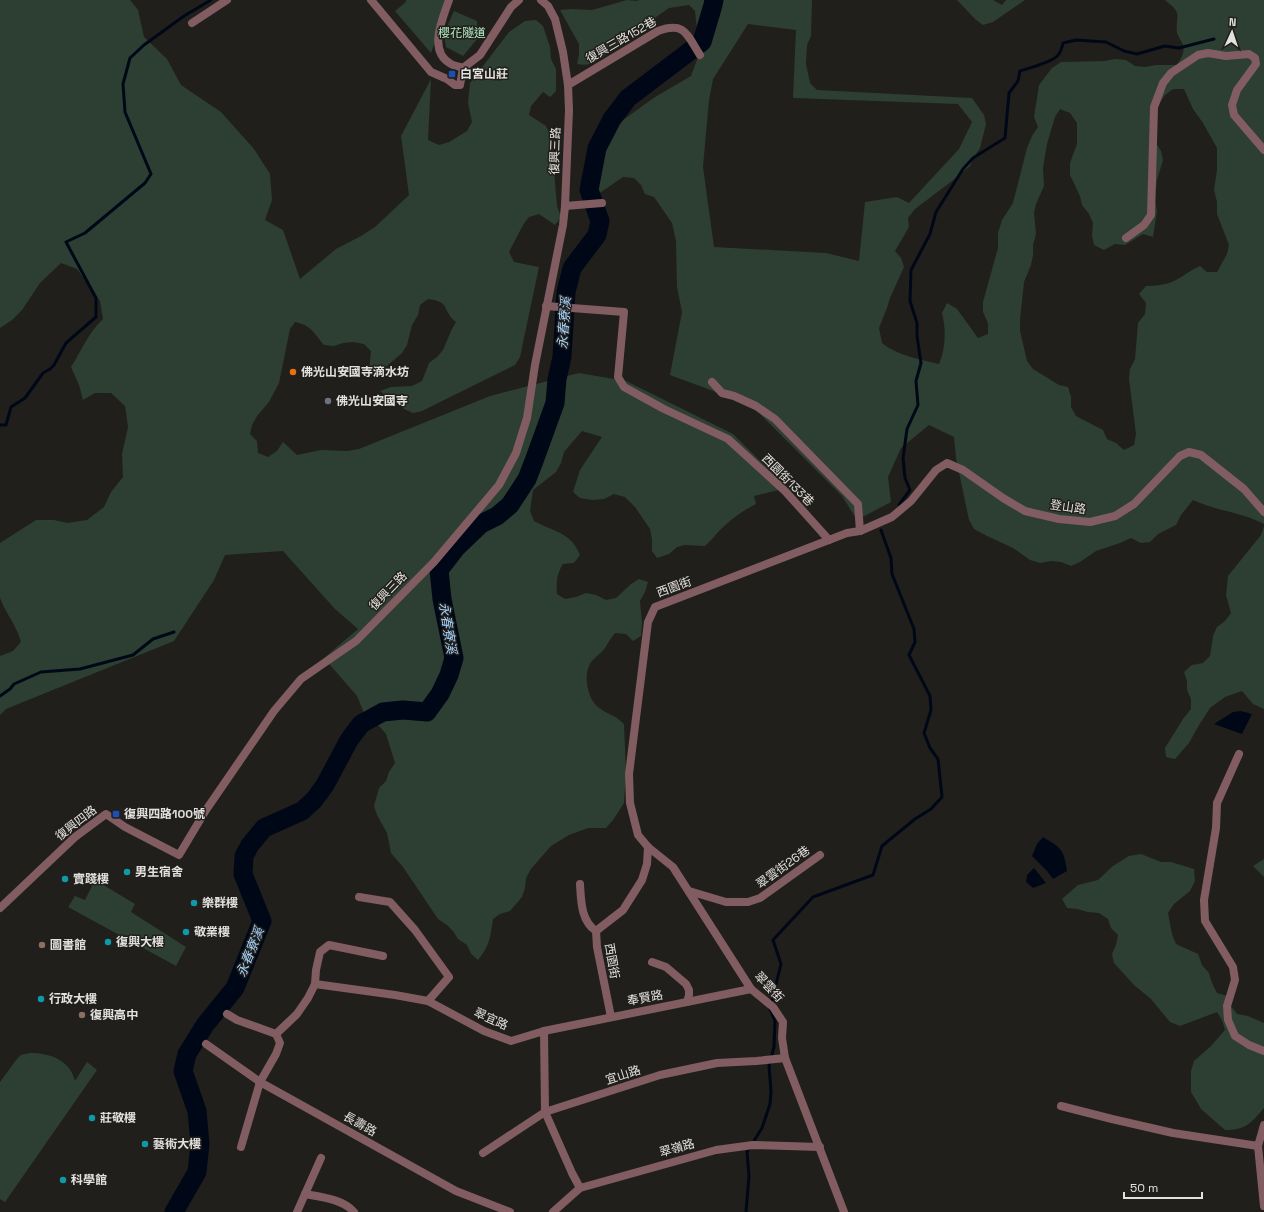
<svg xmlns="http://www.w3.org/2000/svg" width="1264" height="1212" font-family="'Space Grotesk','Noto Sans TC',sans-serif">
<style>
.green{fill:#2c3f32;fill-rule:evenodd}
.water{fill:#000818}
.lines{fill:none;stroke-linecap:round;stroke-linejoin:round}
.stream{stroke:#000818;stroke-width:3}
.river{stroke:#000818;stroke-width:19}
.street{stroke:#815d62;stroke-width:8}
.transit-dot{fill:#1a4fb4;stroke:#211f1b;stroke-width:1.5}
.food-dot{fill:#e8710a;stroke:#211f1b;stroke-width:1.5}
.worship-dot{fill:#6b7280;stroke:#211f1b;stroke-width:1.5}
.culture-dot{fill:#0f9aa8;stroke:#211f1b;stroke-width:1.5}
.education-dot{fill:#8d6e63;stroke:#211f1b;stroke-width:1.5}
.labels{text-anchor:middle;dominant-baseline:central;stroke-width:3;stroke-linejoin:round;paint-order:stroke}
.park-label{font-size:12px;fill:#b4eac5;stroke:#211f1b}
.street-label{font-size:12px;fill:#e3e1df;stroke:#211f1b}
.poi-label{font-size:12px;font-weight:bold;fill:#e3e1df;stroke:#211f1b;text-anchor:start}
.water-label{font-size:13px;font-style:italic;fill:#a5d4fc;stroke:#211f1b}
</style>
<rect width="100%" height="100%" fill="#211f1b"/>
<g class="green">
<path d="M 0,0 L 130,0 L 138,10 L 144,37 L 167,59 L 181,85 L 221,112 L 254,149 L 270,174 L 272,200 L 265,220 L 283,230 L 300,279 L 336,249 L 361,236 L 375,227 L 409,195 L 401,136 L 431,79 L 428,140 L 439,145 L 449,142 L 467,131 L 472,122 L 468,103 L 470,83 L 509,32 L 525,21 L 536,20 L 543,26 L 550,47 L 551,59 L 556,69 L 556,91 L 550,97 L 543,92 L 531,106 L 529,115 L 546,126 L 551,136 L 557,206 L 561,217 L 555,225 L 539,214 L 529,217 L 523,225 L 509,252 L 514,262 L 539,267 L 520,357 L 515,365 L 422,411 L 413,413 L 404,409 L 397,401 L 387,397 L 380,391 L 391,387 L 412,386 L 422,381 L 429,363 L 437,357 L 443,350 L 451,331 L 456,322 C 441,310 452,302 428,299 L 420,305 L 418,315 L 412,325 L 407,345 L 402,353 L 380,372 L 369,372 L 371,351 L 364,344 L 353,342 L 343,343 L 334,346 L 324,345 C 314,333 312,326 295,322 L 290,329 L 279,383 L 269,402 L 257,416 L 252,425 L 250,434 L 257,441 L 258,453 L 268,457 L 277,451 L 283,442 L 297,455 L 321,450 L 347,451 L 359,449 L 490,396 L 579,373 L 626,381 L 733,434 L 787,488 L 754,496 L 756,504 C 742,511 731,519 720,530 C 715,535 711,541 705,546 L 685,545 L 677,547 L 669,554 L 657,558 L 652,551 L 652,540 L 650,529 L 635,507 L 625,497 L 614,494 L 604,499 L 592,500 L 580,498 L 573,492 L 580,470 L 602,437 L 582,431 L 564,452 L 561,463 L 556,472 L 533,490 L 530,511 L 534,521 C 554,532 571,532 580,555 L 574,563 L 563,564 C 557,574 556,581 557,594 L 565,599 L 576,597 L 586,593 L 596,595 L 606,600 L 616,598 L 631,584 L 639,579 L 648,582 L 645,592 L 640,601 L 642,623 L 641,636 L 633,641 L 626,634 L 615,633 C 611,638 608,643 605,648 C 601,654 593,658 590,664 C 583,676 588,700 598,707 C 608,715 614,714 624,724 L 626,772 L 624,803 L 613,820 L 606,828 L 588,828 L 569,835 L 551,846 L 531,869 L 526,878 L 525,888 L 522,897 L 510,911 L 500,914 L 493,919 C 490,938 490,945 478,960 L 471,954 L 467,945 L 458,939 L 453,931 L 447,925 L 438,919 L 403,867 L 391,853 L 387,833 L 377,815 L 374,806 L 379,788 L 386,781 L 389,772 L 395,763 L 386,734 L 380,727 L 364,713 L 357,696 L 324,658 L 358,629 L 335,609 L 283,551 L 225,555 L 214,580 L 174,641 L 6,709 L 0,715 L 0,656 L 13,651 L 21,642 C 17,626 6,614 0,598 L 0,543 L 36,520 L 54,520 L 67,523 L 87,520 L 104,507 L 111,492 L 123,477 L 122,454 L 128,427 L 125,406 L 111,393 L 95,393 L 83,400 L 79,385 L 71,367 C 82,350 88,333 103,319 L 100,301 L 77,269 L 61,263 L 40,283 L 22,310 L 12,320 L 0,328 Z"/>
<polygon points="406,0 449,0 431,53 395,11 406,2"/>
<path d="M 627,0 L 637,1 L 639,0 L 812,0 L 811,36 L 807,45 L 806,64 L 810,83 L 817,90 L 972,98 L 984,115 L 986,124 L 980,148 L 974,157 L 970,166 L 952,181 L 915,209 L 908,218 L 909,227 L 895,251 L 901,258 L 904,267 L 890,298 L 887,308 L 879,328 L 882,343 C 898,356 919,359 939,364 C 946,348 946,329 942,313 L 947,303 L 957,309 L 978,338 L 988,334 L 988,323 L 983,312 L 983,302 L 998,248 L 998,233 L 1002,220 L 1013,203 L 1027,148 L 1032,136 L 1038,127 L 1034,117 L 1039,85 L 1052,68 L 1061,62 L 1104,61 L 1115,59 L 1126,60 L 1135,66 L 1145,67 L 1156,65 L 1177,65 C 1181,58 1185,53 1183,45 C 1181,40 1178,37 1177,33 C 1175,14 1184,15 1165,0 L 1264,0 L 1264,524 C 1242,512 1216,511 1193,500 L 1181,515 L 1176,525 L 1158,534 L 1150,542 L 1141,543 L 1131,538 L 1120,543 L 1096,551 L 1080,562 L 1071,566 L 1061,562 L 1051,561 L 1040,563 L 1030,560 L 1013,548 L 987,536 L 974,529 L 969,520 L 956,458 L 954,437 L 929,425 L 901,448 L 888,477 L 891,502 L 857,520 L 842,496 L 751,405 L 670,375 L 682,312 L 677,287 L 676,241 L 672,223 L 654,197 L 645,194 L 641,185 L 634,178 L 623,177 L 591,199 L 580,195 L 583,175 L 589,165 L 587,156 L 588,146 L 593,137 L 602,130 L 612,128 L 655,97 L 691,76 L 701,49 L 697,30 L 695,11 L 689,5 L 669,8 L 611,49 C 601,60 591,67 577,64 L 579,54 L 579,44 L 560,10 L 572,9 L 592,10 ZM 748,24 L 796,30 L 793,98 L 958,104 L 972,122 L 959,149 L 909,203 L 897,197 L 865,202 L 859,261 L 826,253 L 714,247 L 703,167 L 709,100 L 713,79 ZM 1173,89 L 1184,89 L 1193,109 L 1203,123 L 1217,148 L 1217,170 L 1214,190 L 1217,202 L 1217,214 L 1229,245 L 1227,254 L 1217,272 L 1207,272 L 1200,266 C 1190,270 1183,277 1174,281 C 1166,285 1155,286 1146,286 L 1139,294 L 1146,303 L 1145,314 L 1138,323 L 1135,359 L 1130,369 L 1129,379 L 1136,434 L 1134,445 L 1124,450 L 1116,443 L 1107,439 L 1103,430 L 1076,416 L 1071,407 L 1071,397 L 1068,387 L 1059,385 L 1033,369 L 1027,361 L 1020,331 L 1020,320 L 1024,282 L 1031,265 L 1033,255 L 1033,245 L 1036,234 L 1034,213 L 1036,204 L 1044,186 L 1043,168 L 1047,144 L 1055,117 L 1060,109 L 1070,113 L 1077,123 L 1077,144 L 1070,163 L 1070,175 L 1080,196 L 1082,205 L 1089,214 L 1093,223 L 1092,235 L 1094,245 L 1104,250 L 1115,244 L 1125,245 L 1143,234 L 1153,237 L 1157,211 L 1155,200 L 1157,180 L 1163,160 L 1161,151 L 1156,143 L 1154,113 L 1165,95 Z"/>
<polygon points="957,0 993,0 1002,5 1006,0 1025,0 993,22 983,25 975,19"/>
<polygon points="454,11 477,21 478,38 463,56 446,47 444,34"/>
<polygon points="1264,526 1264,709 1253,704 1242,691 1225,697 1210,708 1199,725 1189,743 1175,759 1166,757 1165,748 1183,719 1191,709 1191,699 1187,690 1187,681 1184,672 1192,665 1203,663 1210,656 1213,636 1217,627 1225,621 1231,613 1226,595 1228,576 1261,535"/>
<path d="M 1141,854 L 1161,862 L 1171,862 L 1194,869 L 1195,881 L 1190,891 L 1174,904 L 1168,913 L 1172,934 L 1176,944 L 1198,954 L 1202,965 L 1209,973 L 1212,983 L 1217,993 L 1227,996 L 1231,1006 L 1237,1014 L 1248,1016 L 1264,1023 L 1264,1108 C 1251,1123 1246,1130 1225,1130 L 1201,1109 L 1197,1102 L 1191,1092 L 1191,1071 L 1194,1061 L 1211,1046 L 1225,1030 L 1222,1020 L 1217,1012 L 1180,1026 L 1170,1022 L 1151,999 L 1134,985 L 1114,963 L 1112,954 L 1116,945 L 1118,935 L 1111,928 L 1108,919 L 1099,913 L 1088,912 L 1077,909 L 1067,908 L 1062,899 L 1078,885 L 1098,880 L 1113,866 L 1129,856 Z"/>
<polygon points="1264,859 1264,877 1253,866"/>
<polygon points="95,880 135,904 131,912 186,947 176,966 68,907 75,896 85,900"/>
<path d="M 30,1053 C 50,1053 70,1060 75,1081 L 87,1062 L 97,1070 L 5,1202 L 0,1199 L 0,1082 L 17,1059 L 21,1055 Z"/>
</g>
<g class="water">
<polygon points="1241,711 1252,714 1242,734 1214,724 1233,712"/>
<path d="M 1043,837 C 1061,848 1064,849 1067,871 L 1053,879 L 1047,871 L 1032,856 L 1037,844 Z"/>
<polygon points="1034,868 1046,883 1033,888 1026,882 1027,875"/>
</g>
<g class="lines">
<g class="stream">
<polyline points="0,425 6,425 11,407 25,398 43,373 50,369 54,365 66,343 96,317 96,298 66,242 85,233 145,183 151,174 125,112 123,84 130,58 144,45 184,16 211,0"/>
<path d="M 899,505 L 910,490 L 905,478 L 903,458 L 907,429 L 918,405 L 916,381 L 921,363 L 917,336 L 917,323 L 910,301 L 911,270 L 930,234 L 936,212 L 963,169 L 973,158 L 1005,138 L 1009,93 L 1018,81 L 1020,71 C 1029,68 1054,62 1058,55 C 1061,52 1062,47 1063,43 L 1076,40 L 1106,42 L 1124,51 L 1137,54 L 1165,46 L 1179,48 L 1214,39"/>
<polyline points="0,696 10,689 14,684 41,672 80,669 133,655 153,639 174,632"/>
<polyline points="746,1212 749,1176 747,1152 762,1128 770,1104 771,1091 769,1066 774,1047 775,1021 770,1009 781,964 773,940 813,897 873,875 882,846 915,819 931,809 942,797 938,759 930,748 924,733 931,710 930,696 909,655 915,642 914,629 892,574 891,558 881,530"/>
</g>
<polyline class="river" points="174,1212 197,1172 200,1144 197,1111 183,1071 187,1054 205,1025 235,988 262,921 243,874 244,856 250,845 264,828 302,811 314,800 325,785 349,740 361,724 383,712 403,710 427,712 440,694 449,675 454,658 442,599 439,570 456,548 481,524 497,516 510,505 527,479 534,461 555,403 557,379 562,357 566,292 572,268 597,235 600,221 589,190 597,148 612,119 628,98 702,42 713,5 714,0"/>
<g class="street">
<polyline points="371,0 431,72 447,79 455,85 460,85 463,68"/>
<path d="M 449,0 C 443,18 427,51 451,64 C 454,66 459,66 463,68 L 480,55 L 511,7 L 519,0"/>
<polyline points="192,23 227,0"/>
<path d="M 568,85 L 658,31 C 685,21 687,35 700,55"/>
<polyline points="565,206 602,203"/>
<polyline points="1126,238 1144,225 1151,215 1154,107 1163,83 1171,73 1198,55 1208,53 1226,56 1249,54 1255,58 1256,64 1237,90 1232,105 1234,115 1264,150"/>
<polyline points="546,306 624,312 618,377 624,387 664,409 728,439 785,491 829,540"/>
<polyline points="712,382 722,393 734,396 756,406 775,419 858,504 860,531"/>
<polyline points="1239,754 1217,803 1216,828 1204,900 1205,921 1233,967 1235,980 1227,1006 1228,1020 1235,1036 1249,1045 1264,1051"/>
<path d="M 580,884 C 581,901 581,921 596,931"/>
<polyline points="689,891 726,902 748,902 760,898 820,855"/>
<polyline points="359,897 390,902 415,930 449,977 428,1001"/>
<polyline points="0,908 75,837 106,814 125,827 179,855 206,810 274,711 301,679 356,641 434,562 499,485 516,453 527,418 535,365 563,225 565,206 569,110 568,85 563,52 555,19 548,6 541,0"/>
<polyline points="652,962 666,967 686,984 689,990 689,995 687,1002"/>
<polyline points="315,984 395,995 428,1001 484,1031 511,1041 544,1031 751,989"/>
<polyline points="227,1014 237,1020 276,1034 280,1043 276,1054 260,1082 241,1147"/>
<polyline points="611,1017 597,947 596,931 623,910 642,880 647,864 648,847"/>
<polyline points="544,1031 545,1112 572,1173 580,1188"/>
<polyline points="276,1034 297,1014 308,998 315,984 316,970 320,952 329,945 383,956"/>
<polyline points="206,1044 260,1082 456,1191 510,1212"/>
<polyline points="1061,1106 1112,1119 1173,1133 1258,1146"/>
<polyline points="1264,1125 1258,1146 1264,1206"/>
<polyline points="483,1153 545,1112 660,1075 717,1063 756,1061 785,1058"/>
<path d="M 305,1194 C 321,1197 343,1199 354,1212"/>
<polyline points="297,1212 321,1158"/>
<polyline points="553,1212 580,1188 716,1150 753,1145 820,1147"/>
<polyline points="844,1212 785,1058 782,1038 783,1022 773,1007 751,989 673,867 648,847 638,835 630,803 629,774 648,622 655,607 847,533 860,531 892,517 911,501 936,470 947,463 963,470 1003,498 1025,511 1059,519 1090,522 1115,516 1134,504 1180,456 1189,452 1201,455 1244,489 1264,512"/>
</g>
</g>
<g class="transit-dot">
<rect x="448" y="70" width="8" height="8" rx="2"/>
<rect x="112" y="810" width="8" height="8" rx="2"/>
</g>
<circle class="food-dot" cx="293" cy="372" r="4"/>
<circle class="worship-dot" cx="328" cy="401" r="4"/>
<g class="culture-dot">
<circle cx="127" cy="872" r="4"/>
<circle cx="65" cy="879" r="4"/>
<circle cx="194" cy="903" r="4"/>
<circle cx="186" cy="932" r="4"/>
<circle cx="108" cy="942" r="4"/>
<circle cx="41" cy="999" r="4"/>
<circle cx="92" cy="1118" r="4"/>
<circle cx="145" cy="1144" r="4"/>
<circle cx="63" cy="1180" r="4"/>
</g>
<g class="education-dot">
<circle cx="42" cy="945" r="4"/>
<circle cx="82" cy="1015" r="4"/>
</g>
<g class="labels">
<g class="park-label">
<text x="462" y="33">櫻花隧道</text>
</g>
<g class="street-label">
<text transform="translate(621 40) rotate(-30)">復興三路152巷</text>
<text transform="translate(555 151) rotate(-88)">復興三路</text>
<text transform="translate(788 480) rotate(45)">西園街133巷</text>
<text transform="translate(1068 507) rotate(8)">登山路</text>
<text transform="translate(674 587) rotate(-20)">西園街</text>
<text transform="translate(388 591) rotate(-46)">復興三路</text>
<text transform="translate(76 823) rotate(-38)">復興四路</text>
<text transform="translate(783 867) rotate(-36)">翠雲街26巷</text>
<text transform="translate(612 961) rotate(80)">西園街</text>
<text transform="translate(769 987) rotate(47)">翠雲街</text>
<text transform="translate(645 998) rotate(-11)">奉賢路</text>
<text transform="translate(491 1019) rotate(24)">翠宜路</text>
<text transform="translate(623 1075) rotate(-18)">宜山路</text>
<text transform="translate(360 1124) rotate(29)">長壽路</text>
<text transform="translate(677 1148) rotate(-16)">翠嶺路</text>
</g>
<g class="poi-label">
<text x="460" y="74">白宮山莊</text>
<text x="301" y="372">佛光山安國寺滴水坊</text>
<text x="336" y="401">佛光山安國寺</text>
<text x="124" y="814">復興四路100號</text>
<text x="135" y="872">男生宿舍</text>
<text x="73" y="879">實踐樓</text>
<text x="202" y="903">樂群樓</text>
<text x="194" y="932">敬業樓</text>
<text x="116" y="942">復興大樓</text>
<text x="50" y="945">圖書館</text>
<text x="49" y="999">行政大樓</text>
<text x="90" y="1015">復興高中</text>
<text x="100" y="1118">莊敬樓</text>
<text x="153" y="1144">藝術大樓</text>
<text x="71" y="1180">科學館</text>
</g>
<g class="water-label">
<text transform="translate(564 323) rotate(-86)">永春寮溪</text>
<text transform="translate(448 628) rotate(81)">永春寮溪</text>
<text transform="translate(250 952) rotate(-68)">永春寮溪</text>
</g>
</g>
<g transform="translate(1232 32) rotate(3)" stroke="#211f1b" stroke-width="3" paint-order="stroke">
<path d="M0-3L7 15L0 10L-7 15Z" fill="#e3e1df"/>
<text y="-6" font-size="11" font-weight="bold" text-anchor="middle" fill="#e3e1df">N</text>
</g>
<path d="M1124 1192v6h78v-6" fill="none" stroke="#e3e1df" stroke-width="2"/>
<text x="1130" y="1192" font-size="12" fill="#e3e1df" stroke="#211f1b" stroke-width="3" paint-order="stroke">50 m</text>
</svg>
